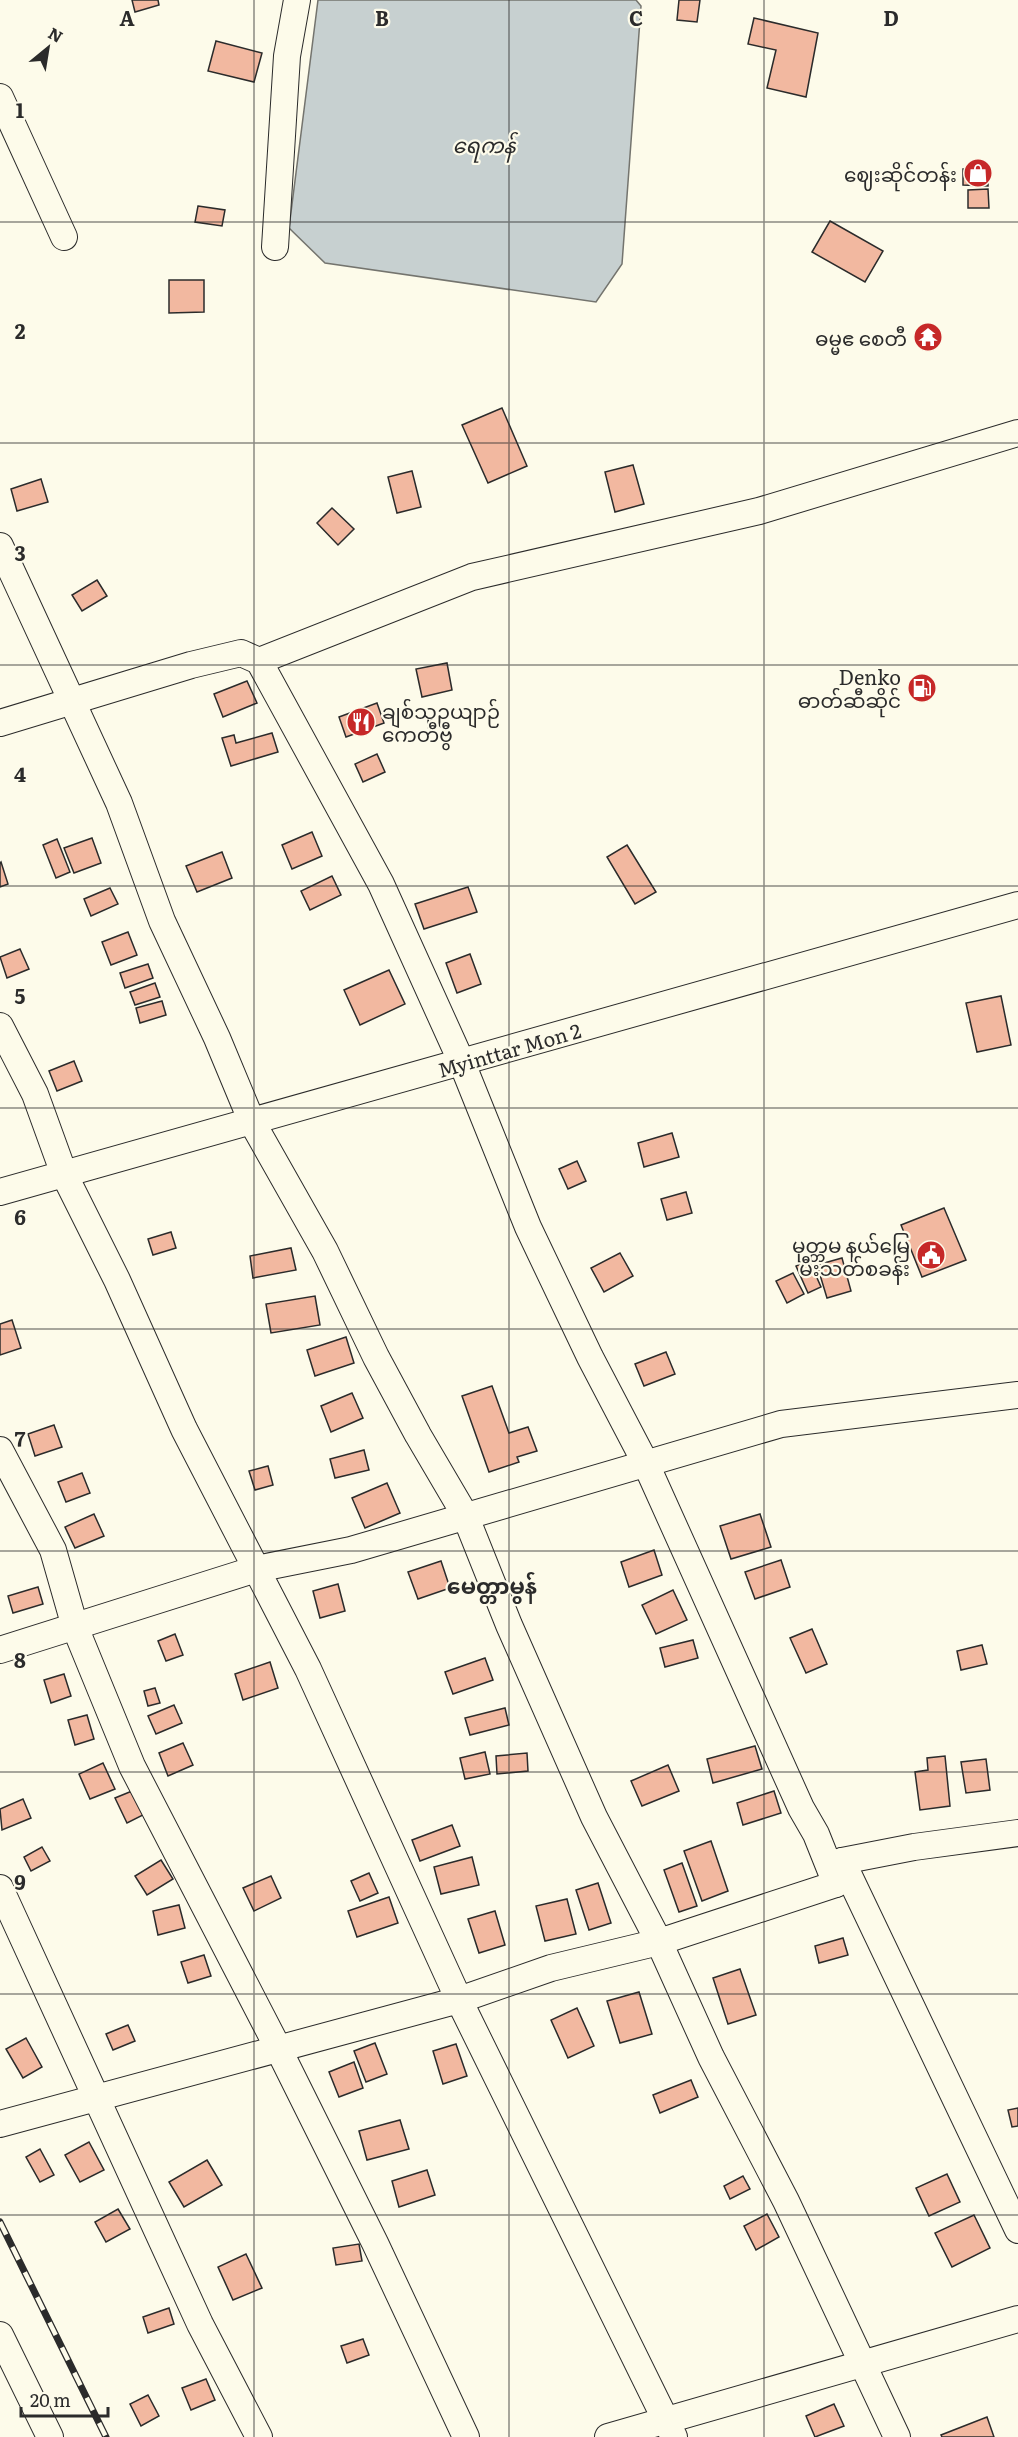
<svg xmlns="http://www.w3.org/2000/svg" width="1018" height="2437" font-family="Literata,'Noto Sans Myanmar',serif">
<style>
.water{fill:#c7d0d0;stroke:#74746e;stroke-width:1.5}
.building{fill:#f2b8a0;stroke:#2b2b2b;stroke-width:1.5}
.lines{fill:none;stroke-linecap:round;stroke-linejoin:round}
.minor-casing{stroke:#2b2b2b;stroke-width:28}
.minor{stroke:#fdfbea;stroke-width:26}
.rail-casing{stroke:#2b2b2b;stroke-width:7}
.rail{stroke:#fdfbea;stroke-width:4.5;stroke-dasharray:14;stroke-linecap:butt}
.grid{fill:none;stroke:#2b2b2b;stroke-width:1.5;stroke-opacity:0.55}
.labels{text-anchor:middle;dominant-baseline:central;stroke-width:4.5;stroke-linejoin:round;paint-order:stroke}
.poi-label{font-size:20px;fill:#2b2b2b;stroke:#fdfbea;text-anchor:end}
.street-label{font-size:20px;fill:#2b2b2b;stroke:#fdfbea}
.water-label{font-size:21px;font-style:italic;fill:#2b2b2b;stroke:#fdfbea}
.quarter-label{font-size:22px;font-weight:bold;fill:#2b2b2b;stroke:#fdfbea}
.grid-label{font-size:20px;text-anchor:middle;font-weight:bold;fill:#2b2b2b;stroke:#fdfbea;stroke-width:4.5;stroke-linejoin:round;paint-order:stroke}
</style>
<rect width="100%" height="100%" fill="#fdfbea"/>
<polygon class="water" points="318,0 636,0 641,6 622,264 596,302 325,263 289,228"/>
<g class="building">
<polygon points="132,0 158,0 159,5 135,12"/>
<polygon points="679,0 700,0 697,22 677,20"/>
<polygon points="754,18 818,33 806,97 767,88 776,50 748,44"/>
<polygon points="216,41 262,53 254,82 208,71"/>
<polygon points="963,169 988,170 988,186 963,185"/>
<polygon points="988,189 989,208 968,208 968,190"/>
<polygon points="198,206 225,210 222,226 195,222"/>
<polygon points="830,221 883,251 865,282 812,252"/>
<polygon points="169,280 204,280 204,312 169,313"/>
<polygon points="502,408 527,466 488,483 462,425"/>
<polygon points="633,465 644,504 615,512 605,472"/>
<polygon points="412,471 421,507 397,513 388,477"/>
<polygon points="41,479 48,502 17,511 11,489"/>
<polygon points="332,508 354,529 338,545 317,523"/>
<polygon points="97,580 107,596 82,611 72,595"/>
<polygon points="447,663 452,690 422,697 416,669"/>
<polygon points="247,681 257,703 223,717 214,694"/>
<polygon points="377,703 384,723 346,737 339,717"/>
<polygon points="272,733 278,752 231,766 222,738 234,735 236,743"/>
<polygon points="377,754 385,772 363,782 355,764"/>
<polygon points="312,832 322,856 292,869 282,845"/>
<polygon points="92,838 101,863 74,873 64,848"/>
<polygon points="57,839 70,872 56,878 43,845"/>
<polygon points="627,845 656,892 635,904 607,857"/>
<polygon points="222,852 232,878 197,892 186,866"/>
<polygon points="1,862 8,884 0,887 0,863"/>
<polygon points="332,876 341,895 310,910 301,891"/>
<polygon points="468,887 477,912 424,929 415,904"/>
<polygon points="110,888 118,904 91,916 84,899"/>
<polygon points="128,932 137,955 111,965 102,942"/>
<polygon points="20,949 29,969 7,978 0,957"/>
<polygon points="470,954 481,984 457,993 446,963"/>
<polygon points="148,964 153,978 125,988 120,973"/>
<polygon points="389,970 405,1004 360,1025 344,990"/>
<polygon points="155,983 160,997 135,1005 130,992"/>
<polygon points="1001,996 1011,1045 977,1052 966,1003"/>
<polygon points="162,1001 166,1015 140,1023 136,1008"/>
<polygon points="74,1061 82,1081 57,1091 49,1071"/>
<polygon points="672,1133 679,1157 644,1167 638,1143"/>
<polygon points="577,1161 586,1181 568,1189 559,1169"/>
<polygon points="686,1192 692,1213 667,1220 661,1199"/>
<polygon points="944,1208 966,1260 922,1277 901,1225"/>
<polygon points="171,1232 176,1248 153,1255 148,1239"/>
<polygon points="291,1248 296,1270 253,1278 250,1256"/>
<polygon points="620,1253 633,1276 604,1292 591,1268"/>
<polygon points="842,1258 851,1291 827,1298 817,1265"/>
<polygon points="809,1260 821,1287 808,1293 796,1266"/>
<polygon points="793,1273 804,1294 787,1303 776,1281"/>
<polygon points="315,1296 320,1325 271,1333 266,1304"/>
<polygon points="12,1320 21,1348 0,1355 0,1324"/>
<polygon points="346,1337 354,1363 315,1376 307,1350"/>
<polygon points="666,1352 675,1374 644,1386 635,1364"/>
<polygon points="492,1386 509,1433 528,1427 537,1451 517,1457 519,1462 489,1472 462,1396"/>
<polygon points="352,1393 363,1418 331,1432 321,1406"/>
<polygon points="54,1425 62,1447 35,1456 28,1434"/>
<polygon points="364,1450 369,1470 335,1478 330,1459"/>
<polygon points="268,1466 273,1485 255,1490 249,1471"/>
<polygon points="82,1473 90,1493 66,1502 58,1482"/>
<polygon points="387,1483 400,1513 365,1528 352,1498"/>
<polygon points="94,1514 104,1536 75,1548 65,1527"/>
<polygon points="760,1514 771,1547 731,1559 720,1526"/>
<polygon points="654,1550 662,1575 629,1587 621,1562"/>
<polygon points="781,1560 790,1587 755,1599 745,1572"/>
<polygon points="441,1561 450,1588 418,1599 408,1572"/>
<polygon points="338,1584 345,1611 320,1618 313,1591"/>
<polygon points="38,1587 43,1604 13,1613 8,1596"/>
<polygon points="673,1590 687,1620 656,1634 642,1605"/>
<polygon points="812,1629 827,1664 806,1673 790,1638"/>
<polygon points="175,1634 183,1655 166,1661 158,1641"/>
<polygon points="693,1640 698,1658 665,1667 660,1648"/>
<polygon points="982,1645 987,1664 961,1670 957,1651"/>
<polygon points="485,1658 493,1680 453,1694 445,1672"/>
<polygon points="270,1662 278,1688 243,1700 235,1674"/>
<polygon points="64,1674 71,1696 51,1703 44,1680"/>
<polygon points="155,1688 160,1703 148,1706 144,1691"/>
<polygon points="174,1705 182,1723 156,1734 148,1716"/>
<polygon points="505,1708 509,1725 470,1735 465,1718"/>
<polygon points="87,1715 94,1739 75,1745 68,1720"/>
<polygon points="183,1743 193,1765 168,1776 159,1753"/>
<polygon points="755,1746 762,1769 713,1783 707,1759"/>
<polygon points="485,1752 490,1774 465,1779 460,1758"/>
<polygon points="527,1753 528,1771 497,1774 496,1756"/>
<polygon points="945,1756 950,1806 920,1810 915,1772 928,1770 927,1758"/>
<polygon points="986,1759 990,1790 966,1793 961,1762"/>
<polygon points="103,1763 115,1789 90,1799 79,1774"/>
<polygon points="668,1765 679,1791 642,1806 631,1781"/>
<polygon points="132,1791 143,1815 127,1823 115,1798"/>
<polygon points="774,1791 781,1813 743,1825 737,1803"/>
<polygon points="23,1799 31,1818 2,1830 0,1809"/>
<polygon points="452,1825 460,1846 420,1861 412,1840"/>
<polygon points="711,1841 728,1891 702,1901 684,1851"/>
<polygon points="42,1847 50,1861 31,1871 24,1857"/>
<polygon points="472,1857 479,1885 441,1894 434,1867"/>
<polygon points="161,1860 173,1879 147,1895 135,1876"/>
<polygon points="682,1863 697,1906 679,1912 664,1870"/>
<polygon points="369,1873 378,1893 360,1901 351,1881"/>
<polygon points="271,1876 281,1898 254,1911 243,1888"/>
<polygon points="598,1883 611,1923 589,1930 576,1890"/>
<polygon points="389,1897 398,1923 357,1937 348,1911"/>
<polygon points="567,1899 576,1934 545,1941 536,1906"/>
<polygon points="179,1905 185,1928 158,1935 153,1911"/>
<polygon points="495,1911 505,1945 479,1953 468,1919"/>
<polygon points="843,1938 848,1955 819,1963 815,1946"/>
<polygon points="204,1955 211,1976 188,1983 181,1962"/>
<polygon points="740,1969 756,2015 728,2024 713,1978"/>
<polygon points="639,1992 652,2034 620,2043 607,2001"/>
<polygon points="577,2008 594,2046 568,2058 551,2020"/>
<polygon points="128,2025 135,2041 113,2050 106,2034"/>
<polygon points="26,2038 42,2067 23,2078 6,2049"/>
<polygon points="375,2043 387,2074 366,2082 354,2051"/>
<polygon points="456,2044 467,2076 443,2084 433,2051"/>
<polygon points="354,2062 363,2088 339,2097 329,2072"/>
<polygon points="691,2080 698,2097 660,2113 653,2095"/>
<polygon points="1018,2108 1018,2126 1012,2127 1008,2110"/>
<polygon points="400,2120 409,2149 367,2160 359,2131"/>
<polygon points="89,2142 104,2170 80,2182 65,2155"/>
<polygon points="40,2149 54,2175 40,2182 26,2157"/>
<polygon points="207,2160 222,2185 184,2207 169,2182"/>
<polygon points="427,2170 435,2195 399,2207 392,2181"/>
<polygon points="947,2174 960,2202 929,2216 916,2188"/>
<polygon points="743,2176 750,2189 730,2199 724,2186"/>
<polygon points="118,2209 130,2229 106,2242 95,2222"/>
<polygon points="767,2214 779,2237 756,2250 744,2226"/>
<polygon points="974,2215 990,2248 952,2267 935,2233"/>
<polygon points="359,2244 362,2261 336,2265 333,2248"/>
<polygon points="246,2254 262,2288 233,2300 218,2267"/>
<polygon points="169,2308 174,2324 148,2333 143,2317"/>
<polygon points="363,2339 369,2355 347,2363 341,2346"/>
<polygon points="206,2379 215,2400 191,2410 182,2388"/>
<polygon points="148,2395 159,2416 141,2426 130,2404"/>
<polygon points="834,2404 844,2426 815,2437 806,2416"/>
<polygon points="987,2417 994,2437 942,2437 941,2435"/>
</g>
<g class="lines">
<g class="minor-casing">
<g id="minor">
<polyline points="0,97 64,237"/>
<polyline points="275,247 287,56 297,0"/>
<polyline points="0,546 119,803 162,921 217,1038 252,1122 325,1251 376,1357 418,1435 465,1515 509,1625 594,1817 659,1942 836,1884"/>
<polyline points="259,661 472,577 759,511 1018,433"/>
<polyline points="0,723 191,665 241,653 259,661 381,884 462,1063 528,1227 590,1357 646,1464 801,1808 816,1834 836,1884"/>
<polyline points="0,1026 35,1094 64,1174 117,1280 184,1429 308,1669 459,2000 551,1968 659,1942 711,2057 786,2201 897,2437"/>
<polyline points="0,1192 1018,905"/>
<polyline points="0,1450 53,1550 75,1627 132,1766 278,2048 375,2243 466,2437"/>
<polyline points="0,1650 256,1569 351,1550 781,1424 1018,1395"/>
<polyline points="842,1861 1018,2230"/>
<polyline points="838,1877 842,1861 914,1847 1018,1833"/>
<polyline points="0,1888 200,2324 259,2437"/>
<polyline points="0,2124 459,2000 674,2437"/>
<polyline points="0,2335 50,2437"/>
<polyline points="608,2437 1018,2319"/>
</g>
</g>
<use href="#minor" class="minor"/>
<g class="rail-casing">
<polyline id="rail" points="0,2222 106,2437"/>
</g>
<use href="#rail" class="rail"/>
</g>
<path class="grid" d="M 254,0 L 254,2437M 509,0 L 509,2437M 764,0 L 764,2437M 0,222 L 1018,222M 0,443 L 1018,443M 0,665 L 1018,665M 0,886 L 1018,886M 0,1108 L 1018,1108M 0,1329 L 1018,1329M 0,1551 L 1018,1551M 0,1772 L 1018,1772M 0,1994 L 1018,1994M 0,2215 L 1018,2215"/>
<defs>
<g id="shop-disc" transform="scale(1.5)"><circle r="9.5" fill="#c62828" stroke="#fdfbea"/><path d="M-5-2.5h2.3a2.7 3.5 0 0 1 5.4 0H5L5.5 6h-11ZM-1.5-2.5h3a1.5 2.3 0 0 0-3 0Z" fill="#fff"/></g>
<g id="temple-disc" transform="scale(1.5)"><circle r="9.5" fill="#c62828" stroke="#fdfbea"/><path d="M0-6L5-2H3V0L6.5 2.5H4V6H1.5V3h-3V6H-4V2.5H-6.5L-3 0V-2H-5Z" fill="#fff"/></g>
<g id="fuel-disc" transform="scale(1.5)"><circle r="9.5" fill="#c62828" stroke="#fdfbea"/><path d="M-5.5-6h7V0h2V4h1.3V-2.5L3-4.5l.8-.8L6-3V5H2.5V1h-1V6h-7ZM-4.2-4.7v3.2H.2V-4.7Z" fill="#fff"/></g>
<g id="restaurant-disc" transform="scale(1.5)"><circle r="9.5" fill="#c62828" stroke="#fdfbea"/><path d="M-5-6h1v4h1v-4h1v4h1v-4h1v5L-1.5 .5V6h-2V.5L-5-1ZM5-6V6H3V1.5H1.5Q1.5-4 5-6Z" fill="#fff"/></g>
<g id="civic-disc" transform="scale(1.5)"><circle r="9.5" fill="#c62828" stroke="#fdfbea"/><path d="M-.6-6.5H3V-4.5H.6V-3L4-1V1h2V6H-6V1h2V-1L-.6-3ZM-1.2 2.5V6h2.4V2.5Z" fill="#fff"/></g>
</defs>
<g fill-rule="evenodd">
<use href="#shop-disc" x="978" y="173"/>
<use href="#temple-disc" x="928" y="337"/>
<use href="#fuel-disc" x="922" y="688"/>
<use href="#restaurant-disc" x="361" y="722"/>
<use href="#civic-disc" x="931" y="1255"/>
</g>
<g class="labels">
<g class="poi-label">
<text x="957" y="173">ဈေးဆိုင်တန်း</text>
<text x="907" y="337">ဓမ္မဧ စေတီ</text>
<text x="901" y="676">Denko<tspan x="901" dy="23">ဓာတ်ဆီဆိုင်</tspan></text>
<text x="382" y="710" text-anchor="start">ချစ်သူဥယျာဉ်<tspan x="382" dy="23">ကေတီဗွီ</tspan></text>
<text x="910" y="1244">မုတ္တမ နယ်မြေ<tspan x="910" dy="23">မီးသတ်စခန်း</tspan></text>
</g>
<g class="street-label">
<text transform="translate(509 1049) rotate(-16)">Myinttar Mon 2</text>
</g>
<g class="water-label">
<text x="484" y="143">ရေကန်</text>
</g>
<g class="quarter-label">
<text x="492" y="1584">မေတ္တာမွန်</text>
</g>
</g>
<g class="grid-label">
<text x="127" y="26">A</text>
<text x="382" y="26">B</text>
<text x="636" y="26">C</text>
<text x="891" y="26">D</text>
<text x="20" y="118">1</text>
<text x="20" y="339">2</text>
<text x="20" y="561">3</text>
<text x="20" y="782">4</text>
<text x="20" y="1004">5</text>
<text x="20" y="1225">6</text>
<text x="20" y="1447">7</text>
<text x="20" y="1668">8</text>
<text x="20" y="1890">9</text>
</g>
<g transform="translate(48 48) rotate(30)" stroke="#fdfbea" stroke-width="4.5" paint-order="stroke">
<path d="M0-4.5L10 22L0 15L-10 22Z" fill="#2b2b2b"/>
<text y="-9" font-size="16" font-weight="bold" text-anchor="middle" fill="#2b2b2b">N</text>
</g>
<path d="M21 2407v9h87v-9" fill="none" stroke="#2b2b2b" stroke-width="3"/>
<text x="30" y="2407" font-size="18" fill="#2b2b2b" stroke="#fdfbea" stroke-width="4.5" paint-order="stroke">20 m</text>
</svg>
